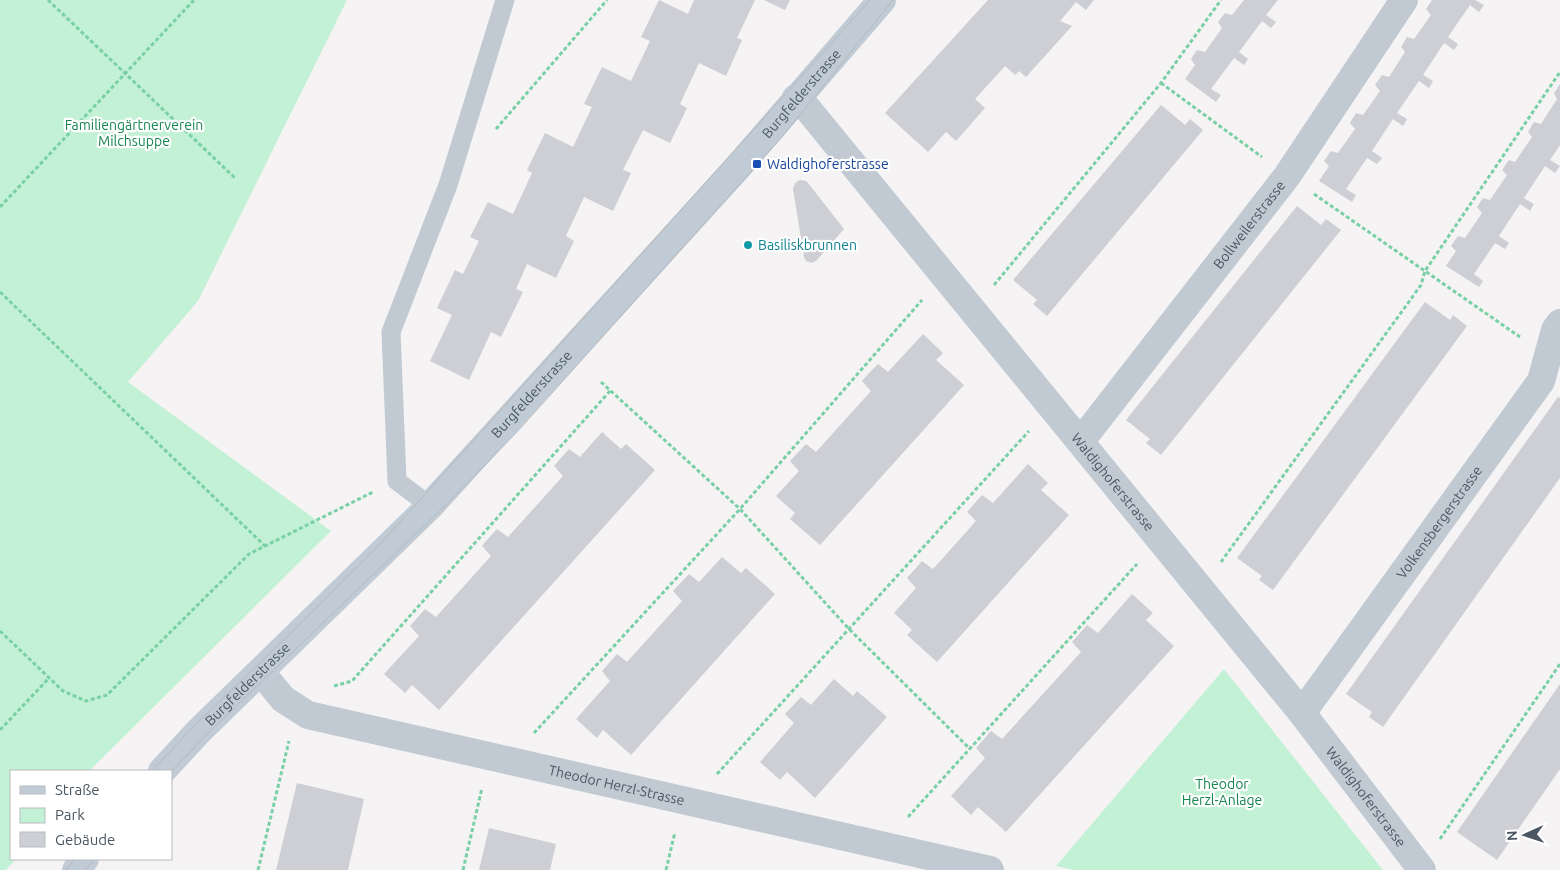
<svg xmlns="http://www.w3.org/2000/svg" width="1560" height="870" font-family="Ubuntu,sans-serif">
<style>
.green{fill:#c3f1d5}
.building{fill:#cdcfd5}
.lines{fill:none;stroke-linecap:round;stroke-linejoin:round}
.path{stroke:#7ad0a6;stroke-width:3;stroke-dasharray:4 2.5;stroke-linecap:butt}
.lane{stroke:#c1cad2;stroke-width:19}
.street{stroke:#c1cad2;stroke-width:28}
.secondary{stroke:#c1cbd6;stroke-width:28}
.tram{stroke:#b5b8bd;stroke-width:1}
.transit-dot{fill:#1a4fb4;stroke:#fff;stroke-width:2}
.culture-dot{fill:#0f9aa8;stroke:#fff;stroke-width:2}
.labels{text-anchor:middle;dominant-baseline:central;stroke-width:4.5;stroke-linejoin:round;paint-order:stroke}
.street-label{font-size:14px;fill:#4a5661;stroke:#fff}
.park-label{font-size:14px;fill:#17864f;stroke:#fff}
.transit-label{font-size:14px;fill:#164399;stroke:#fff;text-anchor:start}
.culture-label{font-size:14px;fill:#0d838f;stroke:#fff;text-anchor:start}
</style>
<rect width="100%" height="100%" fill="#f5f3f3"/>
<g class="green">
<polygon points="0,0 347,0 198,301 128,382 331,531 89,771 11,771 11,859 16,859 6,870 0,870"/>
<polygon points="1224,669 1383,870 1074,870 1056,866"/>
</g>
<g class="building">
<polygon points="659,0 688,14 694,0 755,0 737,38 742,40 726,76 699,63 680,104 687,108 670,143 643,130 623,170 631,173 613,211 584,197 566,236 574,241 556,278 527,264 516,289 523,292 501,337 491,332 469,380 430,361 452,315 437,308 455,270 463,274 479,241 470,237 488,202 513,214 532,173 527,170 545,133 573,147 592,107 584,104 602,67 631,81 650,41 641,37"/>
<polygon points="764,0 790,0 785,10"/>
<polygon points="988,0 1094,0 1086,10 1076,2 1060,21 1072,26 1026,77 1019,71 1015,75 1005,66 975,99 985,108 956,141 946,132 928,152 885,113"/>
<polygon points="1244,0 1278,0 1266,15 1276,22 1271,28 1262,21 1239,52 1248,59 1244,65 1234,58 1211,89 1221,95 1216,102 1185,79 1195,65 1191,59 1197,50 1205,52 1222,28 1218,22 1225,13 1232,15"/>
<polygon points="1432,0 1475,0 1484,5 1479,12 1470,5 1448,37 1458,44 1454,50 1444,43 1423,75 1433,81 1429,88 1419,81 1397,113 1407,119 1403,126 1393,119 1372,151 1382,158 1377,164 1367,158 1346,189 1356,195 1352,202 1319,181 1329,166 1324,161 1331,151 1338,153 1355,129 1350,123 1356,113 1363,115 1380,91 1375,85 1382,75 1389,77 1405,52 1401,47 1407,37 1414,39 1431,15 1426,9"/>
<polygon points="1560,84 1560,145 1550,160 1560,166 1555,173 1545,166 1524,198 1534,204 1530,211 1520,204 1499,236 1509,243 1505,249 1495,243 1474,274 1483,281 1479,287 1446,266 1456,251 1451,246 1458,236 1465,238 1482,213 1477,207 1483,198 1490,200 1507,175 1502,170 1509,160 1515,162 1532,137 1528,132 1534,122 1541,124 1557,99 1554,93"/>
<polygon points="1161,105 1185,125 1190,119 1203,130 1047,316 1033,304 1037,300 1013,280"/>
<polygon points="800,180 806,181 808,183 844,229 816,261 812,263 806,261 804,257 793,189 795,183"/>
<polygon points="1297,206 1321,225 1326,219 1341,230 1161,455 1146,443 1150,439 1126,420"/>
<polygon points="1425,302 1450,320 1453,315 1467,326 1273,590 1259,580 1262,576 1237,558"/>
<polygon points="923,334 943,353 936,360 964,385 820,545 790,519 795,513 776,496 799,471 790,461 806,444 816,452 871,391 862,381 870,372 878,364 888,372"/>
<polygon points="1558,397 1560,398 1560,478 1383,727 1369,717 1372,712 1346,694"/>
<polygon points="602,432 621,449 626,444 655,470 439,710 412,685 405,693 384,674 419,636 410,626 425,609 436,617 491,556 482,546 486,541 497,529 508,537 563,476 554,466 559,460 569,449 580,457"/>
<polygon points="1028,464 1048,483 1041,490 1069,515 937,662 907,635 912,630 894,613 916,588 907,578 922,561 933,569 976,521 967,512 974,504 982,495 993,503"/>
<polygon points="722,557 741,573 746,568 775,594 631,755 603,730 597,738 576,719 610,681 602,671 617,654 627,662 682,601 673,591 689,574 699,582"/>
<polygon points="1132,594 1153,613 1146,620 1174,646 1006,832 978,807 971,815 951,796 985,758 976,748 991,731 1002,739 1081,652 1072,642 1087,625 1098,633"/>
<polygon points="834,679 853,696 857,691 887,717 815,798 787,772 780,780 760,762 794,723 785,714 801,697 811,705"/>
<polygon points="1560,684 1560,769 1497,860 1457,832"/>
<polygon points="297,783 364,799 348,870 276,870"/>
<polygon points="489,828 556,844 550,870 479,870"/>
</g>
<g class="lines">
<g class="path">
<polyline points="48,0 235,178"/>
<polyline points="1161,83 1262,157"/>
<polyline points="496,129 607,0"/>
<polyline points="1314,194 1520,337"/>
<polyline points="0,207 194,0"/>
<polyline points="994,285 1161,83 1221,0"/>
<polyline points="0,292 265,546"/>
<polyline points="601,382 740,509 849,629 970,749"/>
<polyline points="1221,562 1421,285 1425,271 1560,72"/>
<polyline points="0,631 63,691 86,701 107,695 249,554 373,492"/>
<polyline points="334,686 352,681 610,391"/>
<polyline points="0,730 49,678"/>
<polyline points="534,733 740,509 922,300"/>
<polyline points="717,774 1029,431"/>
<polyline points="908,817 1137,564"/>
<polyline points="1440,839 1560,664"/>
<polyline points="258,870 289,741"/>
<polyline points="463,870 482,788"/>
<polyline points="666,870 675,832"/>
</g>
<polyline class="lane" points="430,506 397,481 391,332 448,185 505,0"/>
<g class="street">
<path id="s1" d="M 796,98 L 807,108 L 1302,713 L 1422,870"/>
<path id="s2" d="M 1081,441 L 1287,176 L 1404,0"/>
<path id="s3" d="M 261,672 L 283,699 L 308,715 L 990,870"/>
<path id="s4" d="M 1302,713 L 1541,381 L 1555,330 L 1560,323"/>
</g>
<g class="secondary">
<path id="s5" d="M 162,771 L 199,731 L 430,506 L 738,167 L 882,0"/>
<polyline points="76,870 85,859"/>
</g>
<g class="tram">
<polyline points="152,771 194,726 291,633 382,542 870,0"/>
<polyline points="171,772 205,736 449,502 517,432 782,137 893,0"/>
<polyline points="66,870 75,859"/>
<polyline points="85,870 95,859"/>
</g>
</g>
<rect class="transit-dot" x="752" y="159" width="10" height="10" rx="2.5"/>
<circle class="culture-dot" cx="748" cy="245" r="5"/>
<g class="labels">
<g class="street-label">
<text stroke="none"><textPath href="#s5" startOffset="932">Burgfelderstrasse</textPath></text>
<text stroke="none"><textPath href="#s2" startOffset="274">Bollweilerstrasse</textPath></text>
<text stroke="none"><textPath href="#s5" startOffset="528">Burgfelderstrasse</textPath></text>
<text stroke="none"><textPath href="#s1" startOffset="498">Waldighoferstrasse</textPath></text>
<text stroke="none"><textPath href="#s4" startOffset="235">Volkensbergerstrasse</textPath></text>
<text stroke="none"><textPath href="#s5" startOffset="122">Burgfelderstrasse</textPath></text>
<text stroke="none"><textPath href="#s3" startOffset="381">Theodor Herzl-Strasse</textPath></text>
<text stroke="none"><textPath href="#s1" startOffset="902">Waldighoferstrasse</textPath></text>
</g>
<g class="park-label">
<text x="134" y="125">Familiengärtnerverein<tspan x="134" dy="16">Milchsuppe</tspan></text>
<text x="1222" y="784">Theodor<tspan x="1222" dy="16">Herzl-Anlage</tspan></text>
</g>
<g class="transit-label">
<text x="767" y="164">Waldighoferstrasse</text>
</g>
<g class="culture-label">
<text x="758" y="245">Basiliskbrunnen</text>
</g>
</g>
<rect x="10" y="770" width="162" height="90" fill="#ffffff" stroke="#b7bbc0"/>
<rect x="20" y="786" width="25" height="8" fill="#c1cbd6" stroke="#b7bbc0"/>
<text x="55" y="795" font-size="15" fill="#4a5661">Straße</text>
<rect x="20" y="808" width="25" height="15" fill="#c3f1d5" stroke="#b7bbc0"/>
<text x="55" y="820" font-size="15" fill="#4a5661">Park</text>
<rect x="20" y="832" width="25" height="15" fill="#cdcfd5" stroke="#b7bbc0"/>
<text x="55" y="845" font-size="15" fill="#4a5661">Gebäude</text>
<g transform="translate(1525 835) rotate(267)" stroke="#ffffff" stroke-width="4" paint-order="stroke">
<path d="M0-4L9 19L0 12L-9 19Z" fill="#4a5661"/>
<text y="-8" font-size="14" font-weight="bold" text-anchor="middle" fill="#4a5661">N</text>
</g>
</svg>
